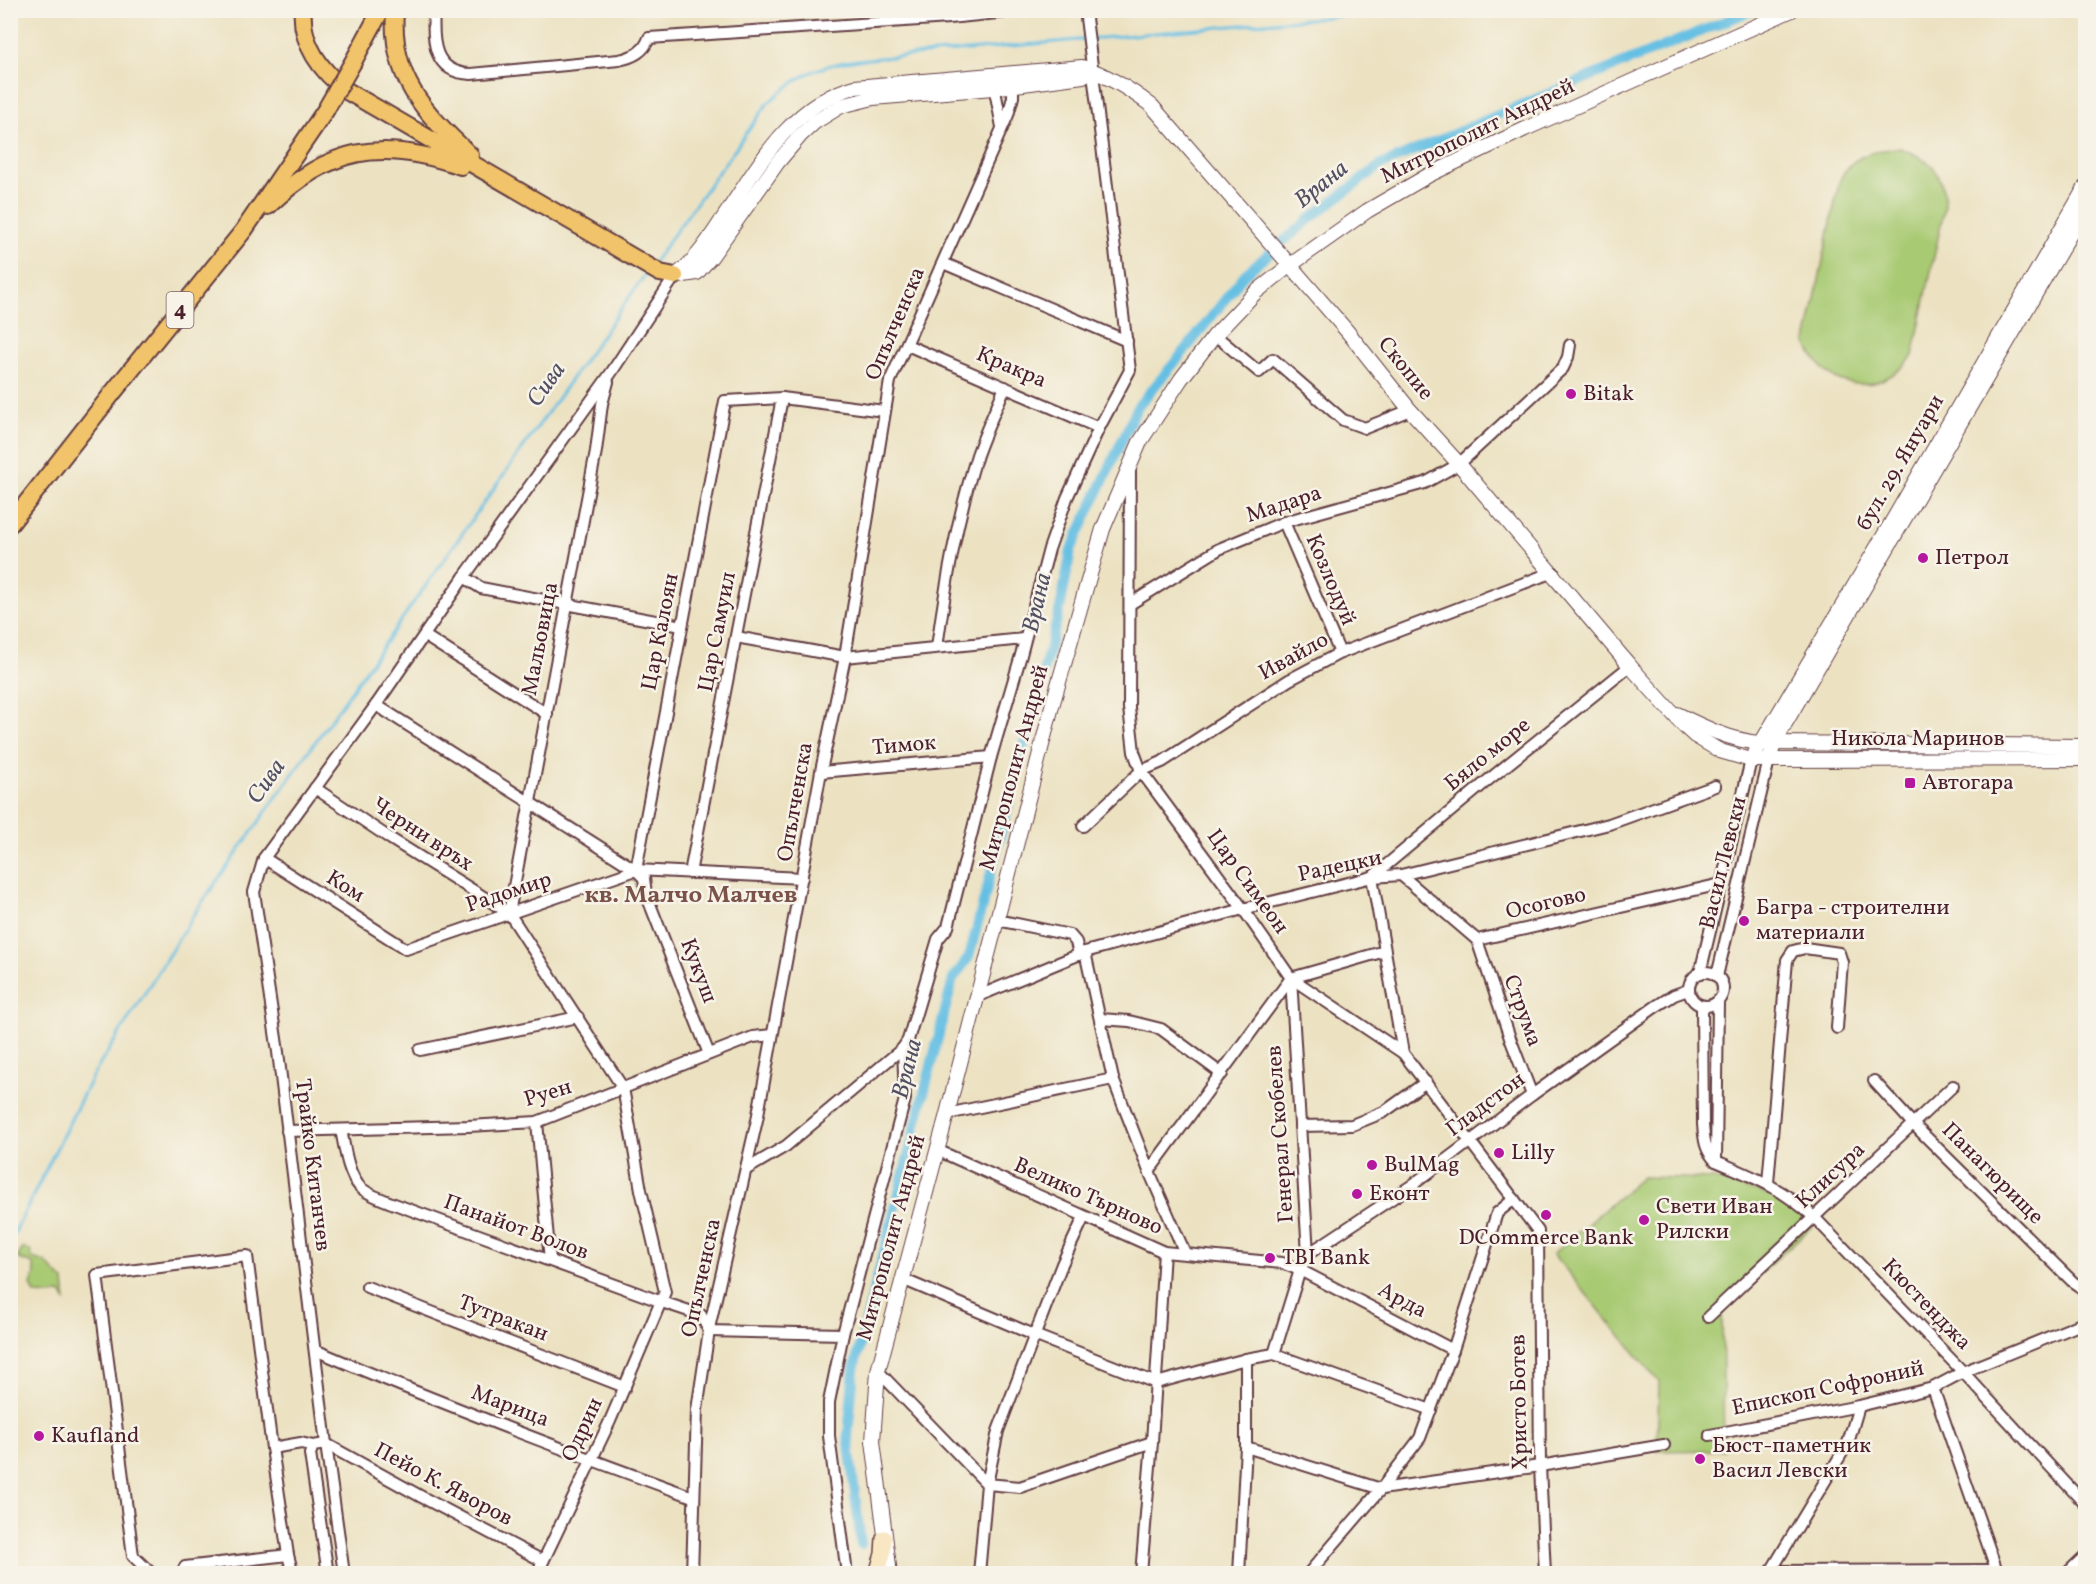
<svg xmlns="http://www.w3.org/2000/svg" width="2096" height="1584" font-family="Vollkorn,serif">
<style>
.green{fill:#a8ca72;stroke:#79744e;stroke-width:1.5}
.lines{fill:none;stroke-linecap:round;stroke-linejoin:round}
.stream{stroke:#65bfe3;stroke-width:3}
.canal{stroke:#65bfe3;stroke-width:10}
.minor-casing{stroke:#623c42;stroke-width:14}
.tertiary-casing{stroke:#623c42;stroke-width:16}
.secondary-casing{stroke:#623c42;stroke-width:18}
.primary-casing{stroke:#623c42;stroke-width:20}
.minor{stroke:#fff;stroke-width:10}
.tertiary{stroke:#fff;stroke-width:14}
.secondary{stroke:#f9e7c3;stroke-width:15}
.primary{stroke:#f1c36a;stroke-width:16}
.primary-bridge-casing{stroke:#623c42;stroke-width:20;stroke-linecap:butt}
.primary-bridge{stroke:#f1c36a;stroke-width:16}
.poi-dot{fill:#b5179e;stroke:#f7f3e8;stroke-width:2}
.labels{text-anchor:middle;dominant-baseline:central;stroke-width:5;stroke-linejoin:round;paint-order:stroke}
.shield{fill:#f7f3e8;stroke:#7e5f64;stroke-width:1.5}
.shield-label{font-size:21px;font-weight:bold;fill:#4a1f2b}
.street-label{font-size:22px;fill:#4a1f2b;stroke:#f7f3e8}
.poi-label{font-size:22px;fill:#4a1f2b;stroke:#f7f3e8;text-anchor:start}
.water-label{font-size:24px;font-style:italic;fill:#524f62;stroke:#f7f3e8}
.neighbourhood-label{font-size:24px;font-weight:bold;fill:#7a5249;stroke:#f7f3e8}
</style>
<rect width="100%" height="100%" fill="#f7f3e8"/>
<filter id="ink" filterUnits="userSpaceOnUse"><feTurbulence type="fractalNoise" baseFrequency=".0167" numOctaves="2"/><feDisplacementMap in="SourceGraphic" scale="12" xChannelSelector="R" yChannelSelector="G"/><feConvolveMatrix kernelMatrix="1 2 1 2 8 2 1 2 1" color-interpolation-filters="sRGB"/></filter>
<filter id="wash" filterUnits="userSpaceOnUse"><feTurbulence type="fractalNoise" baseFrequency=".008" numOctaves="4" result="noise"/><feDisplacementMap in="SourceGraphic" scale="24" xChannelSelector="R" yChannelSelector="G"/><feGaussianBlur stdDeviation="1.35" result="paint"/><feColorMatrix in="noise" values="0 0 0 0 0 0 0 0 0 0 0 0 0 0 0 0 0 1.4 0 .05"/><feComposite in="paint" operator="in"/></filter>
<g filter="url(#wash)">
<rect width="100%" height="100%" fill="#ece2c2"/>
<g class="green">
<path d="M 1900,148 C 1933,161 1942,170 1945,205 L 1913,356 C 1880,398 1825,393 1806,342 L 1839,183 C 1849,155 1875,150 1900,148 Z"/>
<polygon points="1642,1177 1714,1179 1785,1200 1812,1226 1722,1309 1724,1450 1657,1451 1659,1382 1553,1254"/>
<polygon points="23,1248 31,1251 32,1258 45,1262 64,1281 66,1302 61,1293 52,1295 35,1294 31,1285 35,1274 33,1264 17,1258"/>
</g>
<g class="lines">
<g class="stream">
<path d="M 654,262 L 768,103 C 798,76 817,65 858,60 L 1408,10"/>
<polyline points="10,1242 92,1077 198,908 647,272"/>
</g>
<polyline class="canal" points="861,1544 848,1436 854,1369 953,979 969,957 1061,604 1071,550 1138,406 1187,348 1245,274 1312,217 1381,165 1523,104 1753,10"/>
</g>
</g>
<g filter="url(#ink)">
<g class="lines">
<g class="minor-casing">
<g id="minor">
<path d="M 434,10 C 432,41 433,73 471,74 L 619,60 C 633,57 644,52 649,38 L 949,18 L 1027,10"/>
<polyline points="993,80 1002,127"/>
<polyline points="943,263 1127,341"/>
<polyline points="1215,335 1259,372 1273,359 1343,420 1365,428 1410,410"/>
<polyline points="907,345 1099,428"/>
<polyline points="1130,470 1129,708 1134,752 1141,771 1243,909 1291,978 1403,1053 1538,1231 1540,1466 1545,1574"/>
<polyline points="1284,522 1340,653"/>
<polyline points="464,577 481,588 682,626"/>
<polyline points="1130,604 1219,549 1284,522 1425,483 1459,464 1563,368 1568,357 1570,345"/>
<polyline points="425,636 547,714"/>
<polyline points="736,637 845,657 1023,639"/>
<path d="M 937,647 C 946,582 957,518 977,455 C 985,432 996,409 1005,387"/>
<polyline points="376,705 636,870 644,878 646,894 709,1054"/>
<polyline points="821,772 991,757"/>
<polyline points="315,788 391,839 509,913 623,1088 641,1190 665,1292 610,1421 537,1574"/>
<polyline points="1083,826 1141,771 1162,762 1289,680 1338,654 1553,572"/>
<polyline points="264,858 406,949 636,870 802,878"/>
<polyline points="636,870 725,401 782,398 884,411"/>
<polyline points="690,873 782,398"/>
<polyline points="1401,875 1477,940 1721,884"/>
<polyline points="509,913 596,451 602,404 608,382"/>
<polyline points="997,920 1070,935 1076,942 1079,955"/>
<polyline points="1477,940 1510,1038 1532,1095"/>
<polyline points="1085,952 1113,1079 1149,1171 1185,1253"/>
<circle cx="1706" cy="989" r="17"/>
<polyline points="1700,973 1751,760"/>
<polyline points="1717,976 1769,760"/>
<polyline points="976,997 1085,952 1243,909 1372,877 1401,875 1609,824 1715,786"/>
<path d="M 1702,1006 L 1703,1124 C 1704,1139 1705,1151 1716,1161 C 1756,1178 1782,1188 1815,1218 L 1963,1372 L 2086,1505"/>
<polyline points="1100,1019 1129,1021 1161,1029 1222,1074"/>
<polyline points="420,1050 578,1017"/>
<polyline points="1403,1053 1372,877 1487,781 1630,666"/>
<polyline points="1874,1081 1914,1125 2073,1282 2086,1291"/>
<polyline points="947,1114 1113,1079"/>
<polyline points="537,1122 550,1260"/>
<polyline points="1300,1126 1352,1125 1384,1112 1426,1082"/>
<path d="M 341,1130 C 345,1148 347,1171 359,1186 C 366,1194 380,1198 389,1202 L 662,1302 L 701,1315 L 709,1331 L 843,1334 L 829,1402 L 829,1436 L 847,1574"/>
<polyline points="287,1131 468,1126 537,1122 753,1037 772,1035"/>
<polyline points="937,1150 1164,1252 1282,1263 1300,1270 1453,1350"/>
<polyline points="1716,1161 1718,1002"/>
<polyline points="747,1169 786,1146 903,1048"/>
<polyline points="1149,1171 1291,978 1385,951"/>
<polyline points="1768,1183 1787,960 1793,951 1805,948 1839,953 1842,962 1837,1028"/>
<polyline points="1084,1217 1062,1264 998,1431 987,1484 1020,1487 1152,1442"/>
<polyline points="1308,1254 1411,1186 1532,1095 1655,1007 1674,995 1688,990"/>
<polyline points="902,1279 1034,1335 1156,1383 1246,1359 1274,1354 1431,1410"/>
<polyline points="367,1287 625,1387"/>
<polyline points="1708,1317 1953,1086"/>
<polyline points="843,1334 905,1099 903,1048 908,1040 938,939 948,927 991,757 1021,655 1049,549 1067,498 1099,428 1130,370 1085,10"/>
<path d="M 315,1350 C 439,1403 566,1451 693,1497"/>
<polyline points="1274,1354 1300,1270 1308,1254 1291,978"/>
<polyline points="878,1371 987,1484 979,1574"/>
<polyline points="1933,1388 1998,1574"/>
<polyline points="1710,1435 1859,1406 1933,1388 1963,1372 2086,1322"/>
<polyline points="326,1444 420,1496 543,1561"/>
<polyline points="326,1444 313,1446 310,1454 328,1574"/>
<polyline points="1246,1447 1381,1489 1540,1466 1664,1445"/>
<polyline points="272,1448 301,1443 313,1446"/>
<polyline points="1771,1571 1997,1570"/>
<polyline points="1771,1571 1848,1443 1859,1406"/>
<polyline points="152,1574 133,1556 97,1275 247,1256 272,1448 288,1555 293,1574"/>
<polyline points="181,1574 185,1567 288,1555"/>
<polyline points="344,1574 326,1444 278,1052 254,892 264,858 376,705 464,577 611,373 675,276"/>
<polyline points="692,1574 697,1410 710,1324 757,1120 822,766 845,657 890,381 1008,115 1013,97 1013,79"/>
<polyline points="1141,1574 1152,1442 1164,1252"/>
<polyline points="1239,1574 1246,1447 1246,1359"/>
<polyline points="1308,1574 1381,1489 1420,1438 1453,1350 1497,1213 1514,1199"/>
<polyline points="2066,1574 2086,1555"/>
</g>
</g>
<g class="tertiary-casing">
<g id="tertiary">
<path d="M 675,276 C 696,261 708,241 722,220 C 757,168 790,104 855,87 L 1082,67 C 1108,75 1131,90 1152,106 L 1347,331 L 1410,410 L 1459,464 L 1630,666 L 1685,727 L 1695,736 L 1720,751 L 1751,760 L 2086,759"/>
<polyline points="677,276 697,273 711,257 778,162 800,136 815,122 841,106 873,98 993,88 1083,76 1091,70"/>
<path d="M 1677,714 C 1703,727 1730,740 1759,743 L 2086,746"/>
<polyline points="1751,760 1890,525 2086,186"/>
<polyline points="1769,760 1774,744 1786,722 2086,207"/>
<polyline points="890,1574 873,1441 878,1371 947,1114 1052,706 1103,529 1140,442 1181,379 1215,335 1256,292 1289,266 1367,211 1429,175 1525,129 1792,10"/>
</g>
</g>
<g class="secondary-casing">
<polyline id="secondary" points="877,1574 883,1554 884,1538"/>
</g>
<g class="primary-casing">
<g id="primary">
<path d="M 303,10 C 300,44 322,72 347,91 L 660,273 L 675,276"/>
<path d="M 395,10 C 390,78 424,112 470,155"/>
<polyline points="353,62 381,10"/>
<path d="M 268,206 C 329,147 381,138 461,166"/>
<polyline points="10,524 115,390 244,230 325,111"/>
</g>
</g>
<use href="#minor" class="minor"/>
<use href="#tertiary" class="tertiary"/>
<use href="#secondary" class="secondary"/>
<use href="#primary" class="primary"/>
<g class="primary-bridge-casing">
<polyline id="primary-bridge" points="325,111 353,62"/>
</g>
<use href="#primary-bridge" class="primary-bridge"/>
</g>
</g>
<g class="poi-dot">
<circle cx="1571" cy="394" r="6"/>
<circle cx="1923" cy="558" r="6"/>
<rect x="1904" y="777" width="12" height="12" rx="3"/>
<circle cx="1744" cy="921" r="6"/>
<circle cx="1499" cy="1153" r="6"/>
<circle cx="1372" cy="1165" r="6"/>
<circle cx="1357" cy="1194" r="6"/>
<circle cx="1546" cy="1215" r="6"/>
<circle cx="1644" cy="1220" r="6"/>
<circle cx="1270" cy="1258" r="6"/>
<circle cx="39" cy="1436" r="6"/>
<circle cx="1700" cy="1459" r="6"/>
</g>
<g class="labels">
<rect class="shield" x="166.5" y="292" width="27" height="36" rx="4.5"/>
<g class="shield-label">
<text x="180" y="310">4</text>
</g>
<g class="street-label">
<text transform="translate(1478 132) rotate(-26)">Митрополит Андрей</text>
<text transform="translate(896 324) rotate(-67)">Опълченска</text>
<text transform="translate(1011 368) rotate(23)">Кракра</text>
<text transform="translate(1405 369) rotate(51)">Скопие</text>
<text transform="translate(1901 463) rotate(-60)">бул. 29. Януари</text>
<text transform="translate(1284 505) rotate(-18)">Мадара</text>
<text transform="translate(1330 580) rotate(67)">Козлодуй</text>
<text transform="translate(661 632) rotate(-79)">Цар Калоян</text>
<text transform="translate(718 632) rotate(-79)">Цар Самуил</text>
<text transform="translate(541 639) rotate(-79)">Мальовица</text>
<text transform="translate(1294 657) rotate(-29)">Ивайло</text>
<text x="1918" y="739">Никола Маринов</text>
<text transform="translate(904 746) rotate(-5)">Тимок</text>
<text transform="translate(1488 755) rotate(-39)">Бяло море</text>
<text transform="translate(1015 768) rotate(-75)">Митрополит Андрей</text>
<text transform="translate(796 802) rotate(-80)">Опълченска</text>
<text transform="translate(422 835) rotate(33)">Черни връх</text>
<text transform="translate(1724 863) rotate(-76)">Васил Левски</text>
<text transform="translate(1340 867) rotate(-12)">Радецки</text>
<text transform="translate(1247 882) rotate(54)">Цар Симеон</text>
<text transform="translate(345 887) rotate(32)">Ком</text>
<text transform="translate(509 893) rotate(-18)">Радомир</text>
<text transform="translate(1546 904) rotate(-13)">Осогово</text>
<text transform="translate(698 971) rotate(69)">Кукуш</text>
<text transform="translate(1522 1011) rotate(70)">Струма</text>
<text transform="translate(548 1094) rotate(-17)">Руен</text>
<text transform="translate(1486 1105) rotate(-37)">Гладстон</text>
<text transform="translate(1281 1134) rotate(-94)">Генерал Скобелев</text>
<text transform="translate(312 1165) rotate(83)">Трайко Китанчев</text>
<text transform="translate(1992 1174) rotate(45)">Панагюрище</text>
<text transform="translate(1831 1176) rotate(-43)">Клисура</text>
<text transform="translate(1088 1197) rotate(24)">Велико Търново</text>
<text transform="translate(516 1228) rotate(20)">Панайот Волов</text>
<text transform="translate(892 1238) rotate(-75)">Митрополит Андрей</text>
<text transform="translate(702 1278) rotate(-78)">Опълченска</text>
<text transform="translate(1402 1301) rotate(28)">Арда</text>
<text transform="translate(1926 1305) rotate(46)">Кюстенджа</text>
<text transform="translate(503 1319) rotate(21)">Тутракан</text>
<text transform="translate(1828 1389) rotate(-12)">Епископ Софроний</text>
<text transform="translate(1520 1402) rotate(-91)">Христо Ботев</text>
<text transform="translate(510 1407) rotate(21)">Марица</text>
<text transform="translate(583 1430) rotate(-65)">Одрин</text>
<text transform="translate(443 1485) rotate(28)">Пейо К. Яворов</text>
</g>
<g class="poi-label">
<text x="1583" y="394">Bitak</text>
<text x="1935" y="558">Петрол</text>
<text x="1922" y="783">Автогара</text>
<text x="1756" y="908">Багра - строителни<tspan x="1756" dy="25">материали</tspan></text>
<text x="1511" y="1153">Lilly</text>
<text x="1384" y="1165">BulMag</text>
<text x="1369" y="1194">Еконт</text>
<text x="1656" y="1207">Свети Иван<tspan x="1656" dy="25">Рилски</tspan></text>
<text x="1546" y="1238" text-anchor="middle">DCommerce Bank</text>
<text x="1282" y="1258">TBI Bank</text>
<text x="51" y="1436">Kaufland</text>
<text x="1712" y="1446">Бюст-паметник<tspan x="1712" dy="25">Васил Левски</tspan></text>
</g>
<g class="water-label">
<text transform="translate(1322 185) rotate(-39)">Врана</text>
<text transform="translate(547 385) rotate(-55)">Сива</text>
<text transform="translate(1038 603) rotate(-77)">Врана</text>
<text transform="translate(267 782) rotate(-55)">Сива</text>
<text transform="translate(908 1069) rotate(-76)">Врана</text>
</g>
<g class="neighbourhood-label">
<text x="691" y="896">кв. Малчо Малчев</text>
</g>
</g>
<rect width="2096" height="1584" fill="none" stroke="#f7f3e8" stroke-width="36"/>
</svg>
